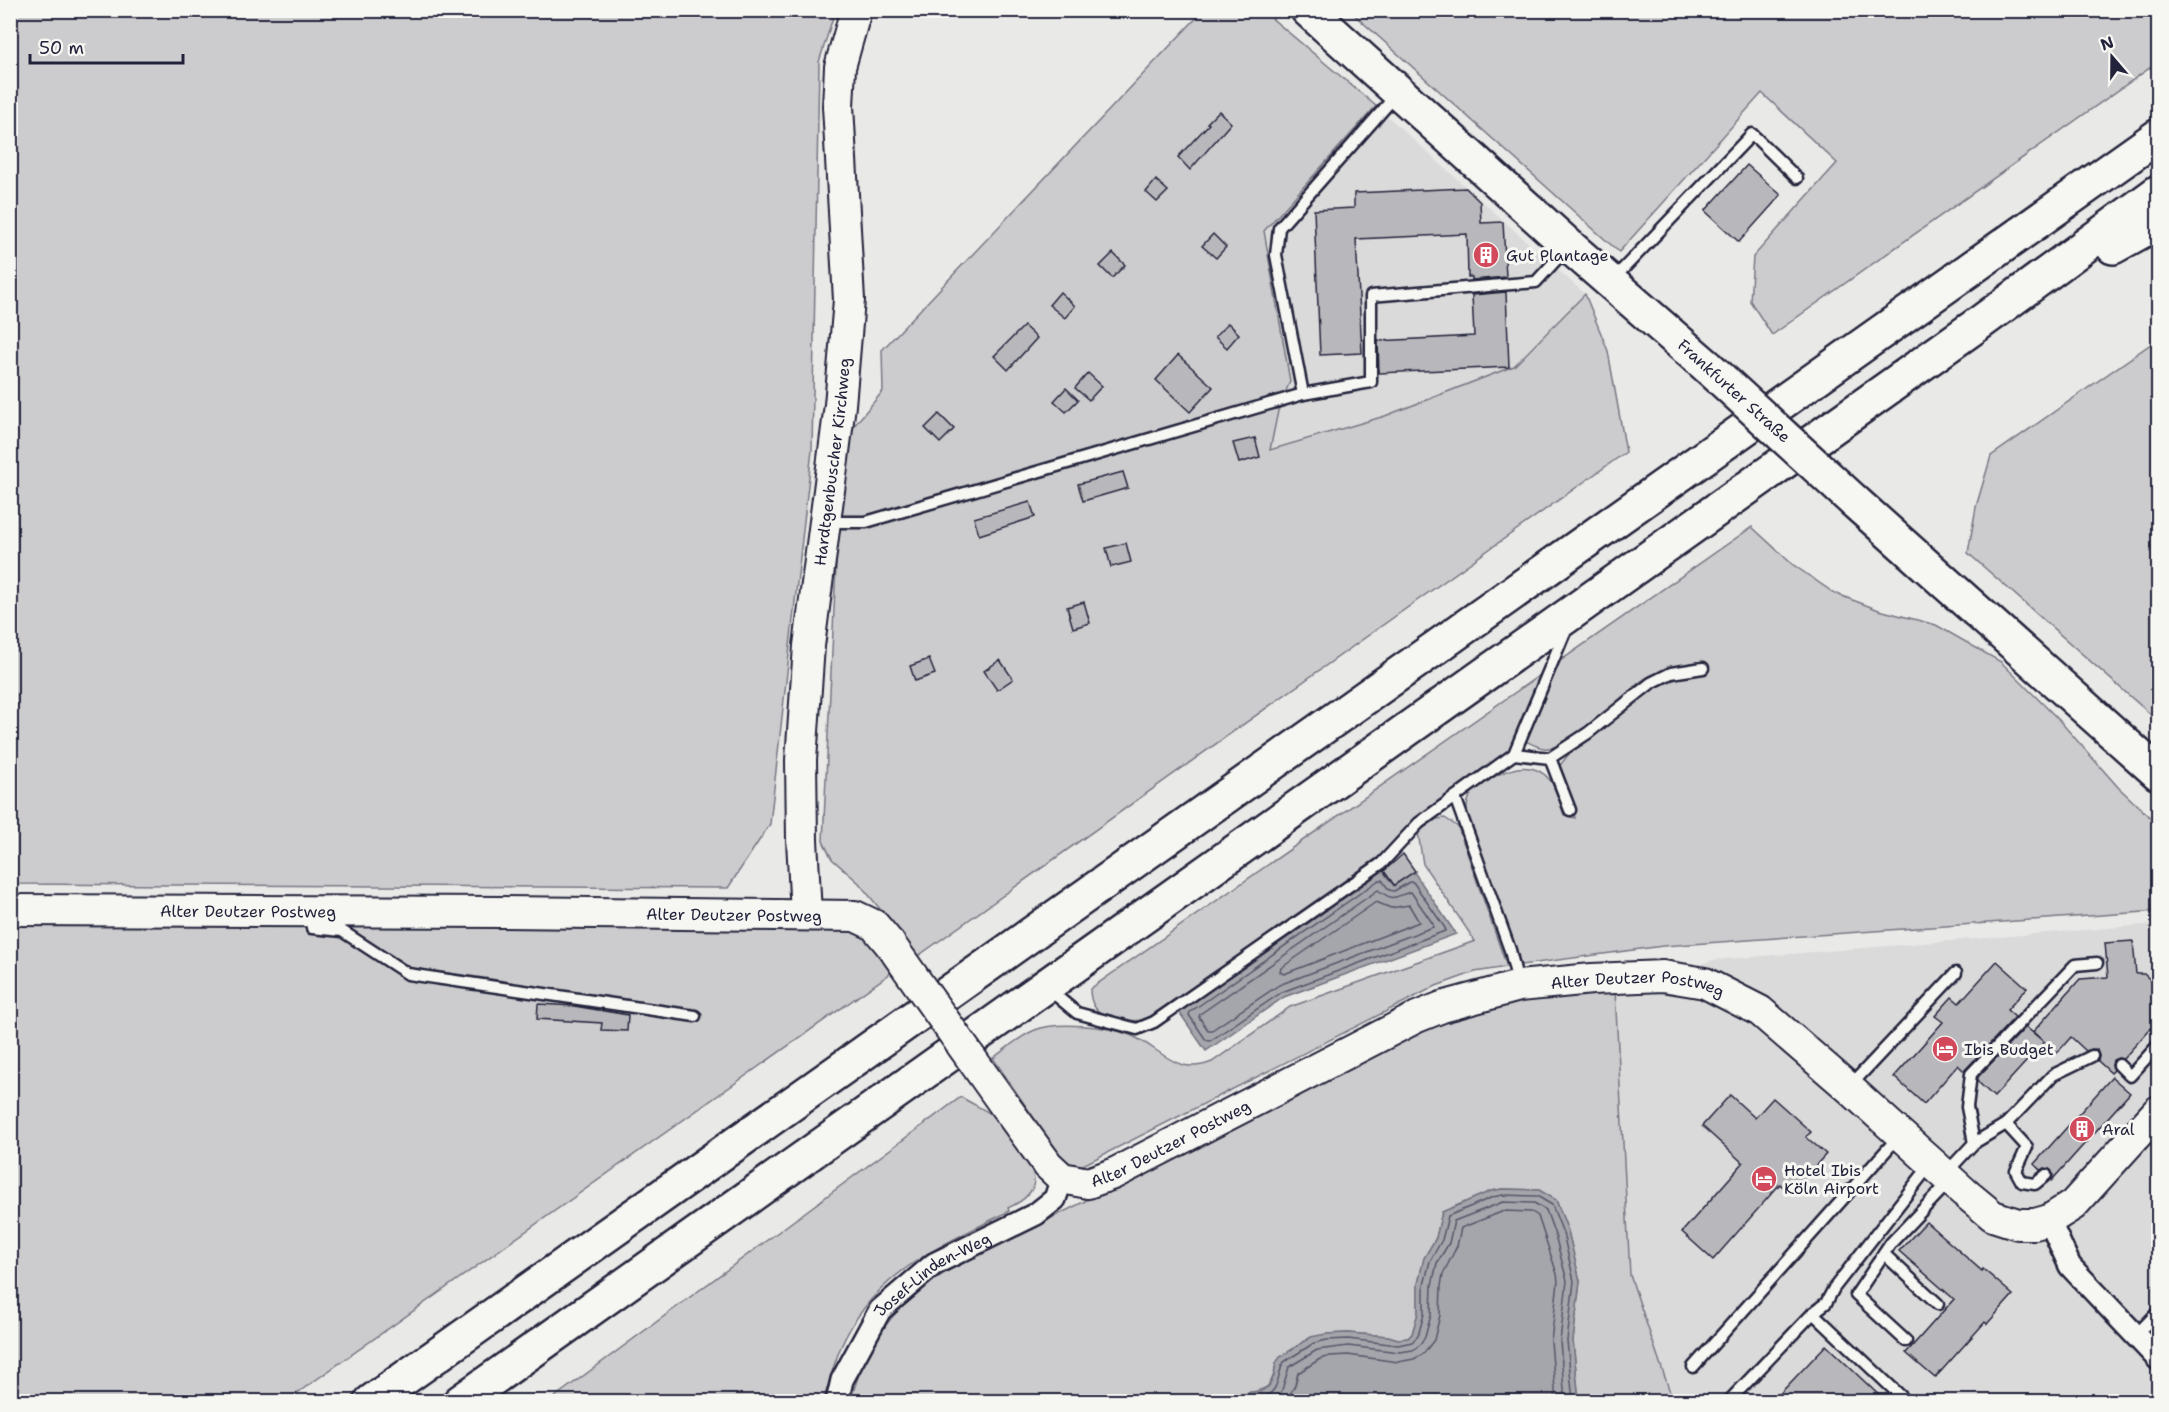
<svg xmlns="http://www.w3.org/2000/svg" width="2169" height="1412" font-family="'Shantell Sans',sans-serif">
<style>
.built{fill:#dadada}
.green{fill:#ccccce;stroke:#777784;stroke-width:1.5}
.water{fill:#a5a5ac;stroke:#71717f;stroke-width:1.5}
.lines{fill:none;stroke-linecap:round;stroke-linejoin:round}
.shore{stroke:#565668;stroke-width:1.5}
.building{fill:#b8b8bc;stroke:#22223b;stroke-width:1.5}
.lane-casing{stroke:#22223b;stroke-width:15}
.street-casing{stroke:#22223b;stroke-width:26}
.secondary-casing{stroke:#22223b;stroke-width:34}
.primary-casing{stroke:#22223b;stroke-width:38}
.highway-casing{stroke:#22223b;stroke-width:38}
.lane{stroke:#f6f6f2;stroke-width:10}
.street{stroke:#f6f6f2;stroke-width:21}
.secondary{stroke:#f6f6f2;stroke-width:30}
.primary{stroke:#f6f6f2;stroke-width:33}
.highway{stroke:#f6f6f2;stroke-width:33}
.secondary-bridge-casing{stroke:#22223b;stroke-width:34;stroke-linecap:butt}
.primary-bridge-casing{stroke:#22223b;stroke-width:38;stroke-linecap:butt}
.secondary-bridge{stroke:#f6f6f2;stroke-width:30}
.primary-bridge{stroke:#f6f6f2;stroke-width:33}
.labels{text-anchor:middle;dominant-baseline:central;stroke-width:6;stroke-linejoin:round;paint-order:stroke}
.poi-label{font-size:16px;fill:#22223b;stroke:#f6f6f2;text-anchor:start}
.street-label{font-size:16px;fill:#22223b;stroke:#f6f6f2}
</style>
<rect width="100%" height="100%" fill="#e9e9e7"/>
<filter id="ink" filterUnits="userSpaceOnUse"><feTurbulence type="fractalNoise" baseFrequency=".0167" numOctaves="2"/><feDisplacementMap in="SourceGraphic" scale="12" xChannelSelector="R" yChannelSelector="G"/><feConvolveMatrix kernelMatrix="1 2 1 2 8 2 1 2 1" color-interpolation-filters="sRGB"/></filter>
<g filter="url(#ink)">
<g class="built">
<polygon points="1376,106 1585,294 1514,366 1385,416 1269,451 1278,411 1290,381 1264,231"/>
<polygon points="2158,924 2158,1401 1673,1401 1630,1275 1615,991 1714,960"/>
</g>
<g class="green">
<polygon points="11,10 835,11 819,62 812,450 770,824 728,888 11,884"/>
<polygon points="1203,11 1263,11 1376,106 1264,231 1290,381 1278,411 1270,450 1385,416 1514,366 1585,294 1608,351 1626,452 918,956 859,883 832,859 823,841 842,440 883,391 882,350"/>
<polygon points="1350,11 2158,11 2158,62 1772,335 1750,301 1753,257 1837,163 1762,93 1619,252"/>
<polygon points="2158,339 2158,721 1968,553 1976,507 1991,456"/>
<path d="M 1752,527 L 1792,564 L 1834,593 L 1879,610 L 1936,625 L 2001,662 L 2059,720 L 2118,787 L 2158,825 L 2158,911 L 1663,946 L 1521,965 L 1467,820 C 1466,811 1467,800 1472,792 C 1475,787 1482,784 1487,781 C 1506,769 1532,758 1550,780 C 1557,789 1560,805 1564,815 L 1575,818 L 1558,768 L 1568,755 L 1653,688 L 1679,678 L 1705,673 L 1703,663 C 1684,666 1663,668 1646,678 C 1623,692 1570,752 1544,748 C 1537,747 1530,743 1523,740 L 1460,785 L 1404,830 L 1377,861 L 1145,1020 C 1120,1022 1090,1021 1090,989 Z"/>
<path d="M 1445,818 L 1458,827 L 1507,967 L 1475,972 L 1436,986 L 1083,1165 L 1068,1164 L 1061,1158 L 993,1058 C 1006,1049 1020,1036 1035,1030 C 1056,1021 1108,1026 1130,1035 C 1160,1047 1176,1077 1212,1062 L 1290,1007 L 1475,941 L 1423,864 L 1418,832 L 1437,819 Z"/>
<polygon points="11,919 854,929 882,948 877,954 891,973 286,1401 11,1402"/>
<path d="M 1615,991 L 1630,1275 L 1673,1401 L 1579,1401 L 1573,1341 L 1580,1281 L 1568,1231 L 1556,1200 L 1539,1190 L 1502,1189 L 1491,1191 L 1442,1212 L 1436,1238 L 1424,1258 L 1418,1284 L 1418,1313 L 1412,1334 L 1408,1338 L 1398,1339 L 1388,1336 L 1348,1333 L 1326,1334 L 1276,1363 C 1270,1403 1256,1382 1233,1401 L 850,1402 C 855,1386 860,1369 867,1354 C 887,1316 919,1287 955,1267 L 1424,1029 L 1471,1012 L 1517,999 Z"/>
<path d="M 961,1097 C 972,1104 984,1109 994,1116 C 1002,1122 1008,1134 1014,1142 C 1035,1170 1048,1190 1008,1208 L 1009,1211 C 940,1247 873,1272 840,1349 C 833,1366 829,1384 823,1401 L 548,1402 Z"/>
</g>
<g class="water">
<polygon points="1382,870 1394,886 1414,872 1456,934 1284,997 1206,1051 1179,1012"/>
<polygon points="1502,1189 1539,1190 1556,1200 1568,1231 1580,1281 1573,1341 1579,1401 1233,1401 1249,1392 1260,1392 1269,1386 1274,1376 1276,1363 1280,1357 1311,1337 1326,1334 1348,1333 1388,1336 1398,1339 1408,1338 1412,1334 1418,1313 1418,1284 1424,1258 1436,1238 1442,1212 1491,1191"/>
</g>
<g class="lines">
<g class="shore">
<polygon points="1379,880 1382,880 1389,890 1394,891 1410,882 1413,882 1445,928 1445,931 1282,992 1210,1041 1206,1040 1189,1015 1190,1012"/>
<path d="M 1378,890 C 1396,903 1393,896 1411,892 L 1433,924 L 1433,927 L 1279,985 L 1212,1030 L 1208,1030 L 1199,1017 L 1200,1014 Z"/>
<polygon points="1376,902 1391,908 1409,905 1419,922 1284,974 1280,972 1281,968"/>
<path d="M 1243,1402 C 1250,1398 1255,1399 1262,1397 C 1281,1392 1276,1375 1284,1362 L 1314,1343 L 1327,1340 L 1348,1339 L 1398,1345 L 1412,1342 L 1418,1336 L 1424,1314 L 1424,1285 L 1430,1261 L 1442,1240 L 1448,1216 L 1493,1197 L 1503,1195 L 1537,1196 L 1552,1205 L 1563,1233 L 1574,1281 L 1567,1341 L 1573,1402"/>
<polyline points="1270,1402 1281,1393 1289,1367 1317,1350 1348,1346 1400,1352 1413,1350 1421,1344 1425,1337 1431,1315 1432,1285 1435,1272 1437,1263 1449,1243 1454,1221 1503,1202 1534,1203 1546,1210 1555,1235 1567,1281 1560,1341 1565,1402"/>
<polyline points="1286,1402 1295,1385 1298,1373 1320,1359 1330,1356 1348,1355 1398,1362 1414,1359 1423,1354 1434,1340 1440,1315 1441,1286 1443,1274 1457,1246 1461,1228 1504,1211 1532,1212 1538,1216 1557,1274 1558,1282 1551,1341 1556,1402"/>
</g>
</g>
<g class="building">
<polygon points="1219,111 1231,123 1190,170 1178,157 1209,124 1207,123"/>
<polygon points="1747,165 1781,195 1739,242 1705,211"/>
<polygon points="1156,180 1168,191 1157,202 1146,192"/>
<polygon points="1466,188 1480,202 1481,223 1503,222 1506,277 1472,280 1472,277 1468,277 1467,234 1356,239 1362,353 1320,355 1314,210 1354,208 1354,193"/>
<polygon points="1213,234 1226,247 1216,258 1202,246"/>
<polygon points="1113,253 1125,265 1112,278 1100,266"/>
<polygon points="1060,292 1075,306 1065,318 1049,305"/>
<polygon points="1506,292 1509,367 1379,373 1378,341 1474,336 1472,295"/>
<polygon points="1228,323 1239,334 1227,348 1215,337"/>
<polygon points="1024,326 1037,338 1008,370 994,356"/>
<polygon points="1178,355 1213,387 1190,412 1156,380"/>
<polygon points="1088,373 1102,386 1089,400 1075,388"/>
<polygon points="1066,388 1078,400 1066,412 1054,401"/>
<polygon points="939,414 954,429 940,443 925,428"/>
<polygon points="1255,438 1260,457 1239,463 1233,443"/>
<polygon points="1123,472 1128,488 1083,501 1078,484"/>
<polygon points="1030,502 1035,517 979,535 974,518"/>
<polygon points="1126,543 1131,562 1111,567 1106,548"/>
<polygon points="1084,602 1090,623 1073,628 1067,607"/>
<polygon points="929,659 935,674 915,681 910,666"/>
<polygon points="1000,660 1013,679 997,690 984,671"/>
<polygon points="1403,854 1415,871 1394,885 1384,871"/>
<polygon points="2133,941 2136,974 2144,974 2158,987 2158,1020 2123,1059 2118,1058 2113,1060 2112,1066 2114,1070 2111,1073 2098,1061 2099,1056 2097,1050 2092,1049 2086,1051 2071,1037 2057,1053 2033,1032 2080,979 2108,977 2105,943"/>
<polygon points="1997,961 2027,988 2007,1010 2015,1017 1964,1071 1958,1065 1924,1104 1894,1077 1943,1022 1935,1016 1952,997 1959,1003"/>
<polygon points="538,1004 574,1006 628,1015 627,1031 601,1030 602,1023 537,1019"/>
<polygon points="2026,1027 2044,1042 1994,1097 1978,1082 1978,1077"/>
<polygon points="2112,1077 2130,1093 2052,1180 2053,1174 2051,1170 2045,1168 2040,1170 2034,1164"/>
<polygon points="1730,1095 1755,1118 1773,1098 1811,1132 1806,1137 1826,1154 1795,1189 1786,1181 1784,1188 1780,1184 1713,1260 1682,1232 1743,1163 1702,1126"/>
<polygon points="1926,1222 1982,1271 1983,1269 2013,1295 1987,1324 1985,1322 1935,1378 1906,1353 1954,1299 1899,1251"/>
<polygon points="1826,1345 1885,1401 1773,1401"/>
</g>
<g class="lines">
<g class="lane-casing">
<g id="lane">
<polyline points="1397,94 1279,228 1276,255 1303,394 1371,382 1371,296 1536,282 1567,248"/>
<polyline points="1611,278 1623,269 1752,134 1797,178"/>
<polyline points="827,522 866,522 1303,394"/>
<polyline points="1514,754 1550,758 1570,810"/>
<polyline points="1550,758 1588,733 1651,683 1671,673 1703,668"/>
<polyline points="1455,797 1510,950 1518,983"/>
<polyline points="310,912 312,928 342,931 408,974 695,1016"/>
<polyline points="1047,988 1077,1013 1137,1029 1154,1022 1382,863 1419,823 1514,754 1567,627"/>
<polyline points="2119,1065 2130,1076 2158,1045"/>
<polyline points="1849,1087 1956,973"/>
<polyline points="2006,1124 2027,1147 2016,1171 2022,1182 2035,1184 2046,1175"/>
<polyline points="1974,1143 1967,1107 1971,1074 2075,965 2097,963"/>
<polyline points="1947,1172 1974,1143 2006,1124 2053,1075 2092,1056"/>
<polyline points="1884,1254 1938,1304"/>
<polyline points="1813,1313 1907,1402"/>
<polyline points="2135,1336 2158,1312"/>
<polyline points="1906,1341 1856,1295 1891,1243 1949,1182"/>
<polyline points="1693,1367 1900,1135"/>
<polyline points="1728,1402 1813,1313 1826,1303 1834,1288 1930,1165"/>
</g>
</g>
<g class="street-casing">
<g id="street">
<polyline points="2049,1220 2070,1266 2158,1359"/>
<path id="s1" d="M 837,1402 L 842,1380 L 880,1310 L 934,1264 L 1036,1214 L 1055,1199 L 1062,1178"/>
</g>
</g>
<g class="secondary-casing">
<g id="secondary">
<path id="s2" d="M 10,910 L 504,912 L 855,916 L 874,925 L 890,944"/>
<path id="s3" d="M 806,914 L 802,840 L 801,760 L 809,646 L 840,405 L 849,300 L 838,106 L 840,67 L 856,10"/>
<path id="s4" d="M 1005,1106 L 1048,1165 L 1062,1178 L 1088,1183 L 1113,1174 L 1417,1017 L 1442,1007 L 1519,986 L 1592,979 L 1663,976 L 1705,983 L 1760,1011 L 1849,1088 L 1964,1192 L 1993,1216 L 2018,1224 L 2035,1224 L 2049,1220 L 2073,1205 L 2158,1111"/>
</g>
</g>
<g class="primary-casing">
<g id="primary">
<polyline points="1308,10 1569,246 1708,367"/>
<polyline points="1854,501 2158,773"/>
</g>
</g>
<g class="highway-casing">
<g id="highway">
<polyline points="2113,247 2158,222"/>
<polyline points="371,1402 2158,136"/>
<polyline points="460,1402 1981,322 2158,192"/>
</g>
</g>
<use href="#lane" class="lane"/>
<use href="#street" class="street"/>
<use href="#secondary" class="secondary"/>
<use href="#primary" class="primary"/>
<use href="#highway" class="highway"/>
<g class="secondary-bridge-casing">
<polyline id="secondary-bridge" points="890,944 1005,1106"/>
</g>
<g class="primary-bridge-casing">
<polyline id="primary-bridge" points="1708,367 1854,501"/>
</g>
<use href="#secondary-bridge" class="secondary-bridge"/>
<use href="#primary-bridge" class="primary-bridge"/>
</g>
</g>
<defs>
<g id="building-disc" transform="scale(1.35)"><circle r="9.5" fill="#d1495b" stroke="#f6f6f2"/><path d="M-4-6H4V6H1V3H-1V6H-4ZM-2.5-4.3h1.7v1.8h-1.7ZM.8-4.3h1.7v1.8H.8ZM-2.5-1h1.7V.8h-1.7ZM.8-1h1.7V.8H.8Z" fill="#fff"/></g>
<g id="hotel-disc" transform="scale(1.35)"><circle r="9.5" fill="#d1495b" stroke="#f6f6f2"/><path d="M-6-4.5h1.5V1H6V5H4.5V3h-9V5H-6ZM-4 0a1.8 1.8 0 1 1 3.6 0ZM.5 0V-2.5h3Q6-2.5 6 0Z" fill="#fff"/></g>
</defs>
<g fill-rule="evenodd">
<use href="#building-disc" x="1486" y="255"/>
<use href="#hotel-disc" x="1945" y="1049"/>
<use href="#building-disc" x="2082" y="1129"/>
<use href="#hotel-disc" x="1764" y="1179"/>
</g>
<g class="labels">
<g class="poi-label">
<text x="1506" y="255">Gut Plantage</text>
<text x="1964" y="1049">Ibis Budget</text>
<text x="2102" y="1129">Aral</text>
<text x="1784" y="1170">Hotel Ibis<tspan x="1784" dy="18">Köln Airport</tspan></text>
</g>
<g class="street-label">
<text transform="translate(1734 391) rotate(42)">Frankfurter Straße</text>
<text stroke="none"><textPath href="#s3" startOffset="454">Hardtgenbuscher Kirchweg</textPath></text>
<text stroke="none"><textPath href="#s2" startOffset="238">Alter Deutzer Postweg</textPath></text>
<text stroke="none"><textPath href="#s2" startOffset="724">Alter Deutzer Postweg</textPath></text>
<text stroke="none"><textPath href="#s4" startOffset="714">Alter Deutzer Postweg</textPath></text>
<text stroke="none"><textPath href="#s4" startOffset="210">Alter Deutzer Postweg</textPath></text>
<text stroke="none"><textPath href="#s1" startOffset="166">Josef-Linden-Weg</textPath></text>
</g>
</g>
<rect width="2169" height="1412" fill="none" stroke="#f6f6f2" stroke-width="36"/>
<rect x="18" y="18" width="2133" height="1376" fill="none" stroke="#22223b" stroke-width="2" filter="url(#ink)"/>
<g transform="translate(2112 57) rotate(340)" stroke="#f6f6f2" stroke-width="4.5" paint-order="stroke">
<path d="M0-4.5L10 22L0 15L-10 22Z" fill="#22223b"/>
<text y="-9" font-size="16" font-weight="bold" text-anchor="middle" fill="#22223b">N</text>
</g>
<path d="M30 54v9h153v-9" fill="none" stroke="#22223b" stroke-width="3"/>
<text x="39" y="54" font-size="18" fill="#22223b" stroke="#f6f6f2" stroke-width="4.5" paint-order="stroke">50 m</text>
</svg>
